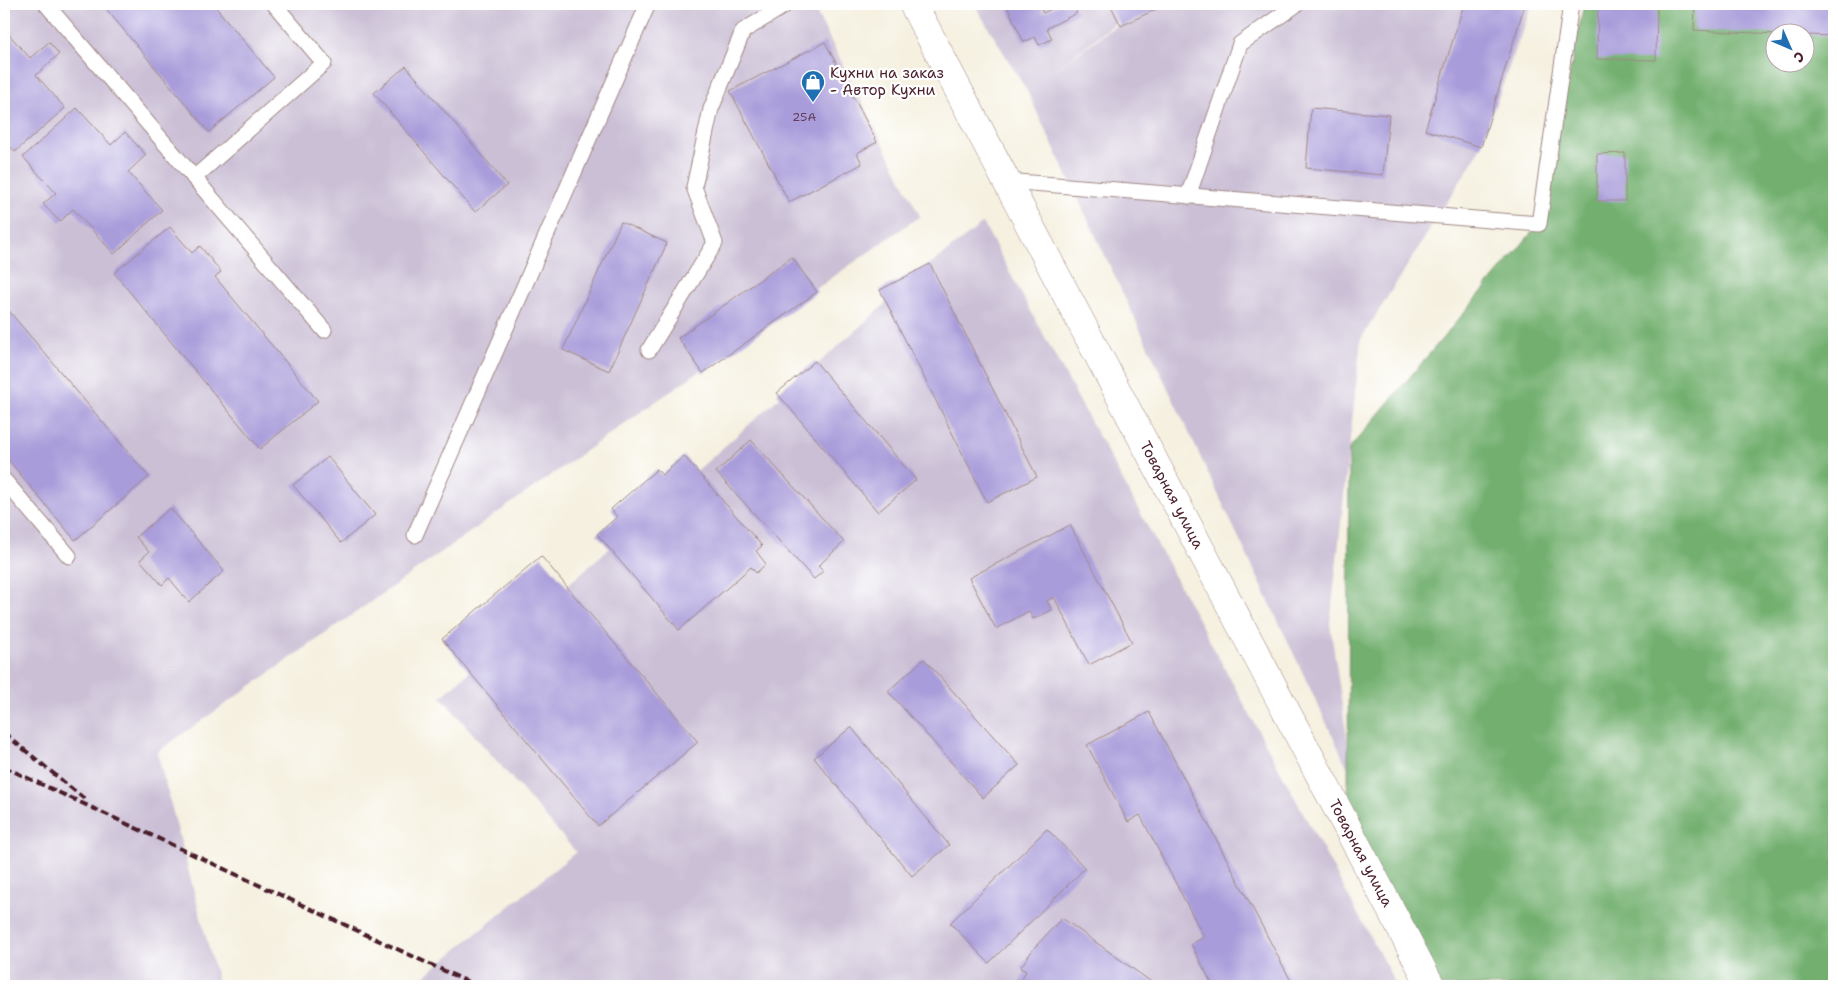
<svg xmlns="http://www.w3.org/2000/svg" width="1838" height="990" font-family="'Shantell Sans',sans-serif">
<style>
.industrial{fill:#cbbfd5}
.forest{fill:#73b070;stroke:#5e684e;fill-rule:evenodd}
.building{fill:#a99cda}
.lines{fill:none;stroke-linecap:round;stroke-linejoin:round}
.lane-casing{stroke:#a08885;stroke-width:17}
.secondary-casing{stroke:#a08885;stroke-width:29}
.lane{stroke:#fff;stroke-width:15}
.secondary{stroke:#fff;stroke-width:28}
.rail{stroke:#4a1f2b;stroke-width:4;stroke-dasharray:8 4;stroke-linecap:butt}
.labels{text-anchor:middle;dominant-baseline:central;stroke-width:4.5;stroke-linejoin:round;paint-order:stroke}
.number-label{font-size:12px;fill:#623e57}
.poi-label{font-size:15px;fill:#4a1f2b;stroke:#fff;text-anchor:start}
.street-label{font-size:15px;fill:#4a1f2b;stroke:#fff}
</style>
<rect width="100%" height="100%" fill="#fff"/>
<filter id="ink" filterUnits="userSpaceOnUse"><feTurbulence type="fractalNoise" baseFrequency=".02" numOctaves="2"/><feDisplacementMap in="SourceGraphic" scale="10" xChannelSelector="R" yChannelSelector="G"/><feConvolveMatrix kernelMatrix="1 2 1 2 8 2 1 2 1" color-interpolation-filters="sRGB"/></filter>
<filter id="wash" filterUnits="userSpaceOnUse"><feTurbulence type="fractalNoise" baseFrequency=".0096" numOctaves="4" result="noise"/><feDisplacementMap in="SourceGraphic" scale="20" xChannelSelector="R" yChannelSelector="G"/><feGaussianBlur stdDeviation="1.12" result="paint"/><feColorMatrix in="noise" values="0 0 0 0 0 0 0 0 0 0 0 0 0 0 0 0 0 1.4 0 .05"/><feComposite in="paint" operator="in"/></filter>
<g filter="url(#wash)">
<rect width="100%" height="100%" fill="#f5f0df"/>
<g class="industrial">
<polygon points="4,4 812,4 920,216 157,752 219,986 4,986"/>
<polygon points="974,4 1140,4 1051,73 1145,4 1532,4 1478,153 1361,339 1330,624 1353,779 1027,91"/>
<polygon points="983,223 1397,986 412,986 576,852 441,697 925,269"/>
</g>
<path class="forest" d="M 1584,4 L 1834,4 L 1834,986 L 1431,986 L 1348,828 L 1349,449 L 1539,224 ZM 1776,32 L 1806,32 L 1806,62 L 1776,62 Z"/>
<g id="blocks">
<g class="building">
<polygon points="102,4 213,4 274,77 209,132"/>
<polygon points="1006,4 1038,4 1043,13 1062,4 1072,4 1077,13 1047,28 1052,39 1039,45 1035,37 1024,42"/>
<polygon points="1110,4 1167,4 1121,26"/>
<polygon points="1464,4 1525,4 1481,147 1425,130"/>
<polygon points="1598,4 1657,4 1656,60 1597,59"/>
<polygon points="1695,4 1834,4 1834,36 1806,35 1806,32 1776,34 1694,30"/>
<polygon points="4,29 30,58 49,42 59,54 36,75 65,108 15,152 4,139"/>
<polygon points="825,42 877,142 857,153 862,164 789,202 730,91"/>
<polygon points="406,66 507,185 475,212 374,93"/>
<polygon points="77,108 111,145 125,132 146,155 128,172 162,210 114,254 73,209 60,222 43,204 56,193 23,157"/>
<polygon points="1311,108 1389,115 1383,175 1306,168"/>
<polygon points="1625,153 1625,201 1597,201 1597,154"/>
<polygon points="621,222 667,243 609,371 563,350"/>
<polygon points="170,227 192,253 200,246 221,272 215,277 318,401 260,449 114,273"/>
<polygon points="792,257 817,292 703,373 678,338"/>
<polygon points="930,264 1037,477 987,502 880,290"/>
<polygon points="4,305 149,477 75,540 4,455"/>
<polygon points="815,361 916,480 878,512 777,393"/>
<polygon points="751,440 844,542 818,566 823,571 814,579 716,472"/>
<polygon points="684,456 762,546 756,551 766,564 756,573 751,567 679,630 597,534 617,517 611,509 657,469 662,475"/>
<polygon points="328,457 375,515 341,543 293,485"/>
<polygon points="170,508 224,571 189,602 169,578 162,585 140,560 149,552 136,537"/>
<polygon points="1070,525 1132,642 1089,665 1054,597 1047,601 1052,610 1033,619 1029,611 996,629 969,578"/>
<polygon points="541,556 698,742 598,826 442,639"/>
<polygon points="924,659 1019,765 983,798 888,691"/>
<polygon points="1149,712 1291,981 1281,986 1213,986 1191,944 1204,937 1140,815 1128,822 1087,745"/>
<polygon points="851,727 949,845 912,876 814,758"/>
<polygon points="1047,829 1085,868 989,963 950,923"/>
<polygon points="1062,918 1157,986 1018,986 1026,971 1020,968 1034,948"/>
</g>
</g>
</g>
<g filter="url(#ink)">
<use href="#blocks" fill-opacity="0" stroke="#a08885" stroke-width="1"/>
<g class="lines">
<g class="lane-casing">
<g id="lane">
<polyline points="46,4 324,330"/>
<polyline points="194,178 324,63 274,4"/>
<polyline points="1007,181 1539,224 1571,4"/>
<polyline points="1188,196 1240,44 1297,4"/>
<polyline points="649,350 715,243 694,187 711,109 743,31 787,4"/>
<polyline points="4,480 69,556"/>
<polyline points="415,535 648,4"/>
</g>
</g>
<g class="secondary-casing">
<g id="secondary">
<path id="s1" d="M 913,4 L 1431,986"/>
</g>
</g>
<use href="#lane" class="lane"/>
<use href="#secondary" class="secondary"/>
<g class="rail">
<polyline points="4,733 87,801"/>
<polyline points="4,767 477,986"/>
</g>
</g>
</g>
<defs>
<g id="shop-pin" transform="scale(1.25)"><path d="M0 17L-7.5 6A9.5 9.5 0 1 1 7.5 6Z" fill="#1f6fb2" stroke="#fff"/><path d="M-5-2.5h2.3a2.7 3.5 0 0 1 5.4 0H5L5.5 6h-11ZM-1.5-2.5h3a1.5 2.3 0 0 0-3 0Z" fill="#fff"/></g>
</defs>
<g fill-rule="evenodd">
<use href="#shop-pin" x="813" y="82"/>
</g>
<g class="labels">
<g class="number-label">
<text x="804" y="117">25А</text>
</g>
<g class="poi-label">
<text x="830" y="73">Кухни на заказ<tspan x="830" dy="17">- Автор Кухни</tspan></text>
</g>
<g class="street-label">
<text stroke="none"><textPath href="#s1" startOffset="555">Товарная улица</textPath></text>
<text stroke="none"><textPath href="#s1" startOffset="960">Товарная улица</textPath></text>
</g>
</g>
<rect width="1838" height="990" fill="none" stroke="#fff" stroke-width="20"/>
<g transform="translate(1790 48) rotate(135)"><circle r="24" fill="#ffffff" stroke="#b7a5aa"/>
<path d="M0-4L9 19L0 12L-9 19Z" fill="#1f6fb2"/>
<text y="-8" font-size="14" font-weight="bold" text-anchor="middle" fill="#4a1f2b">С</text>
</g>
</svg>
